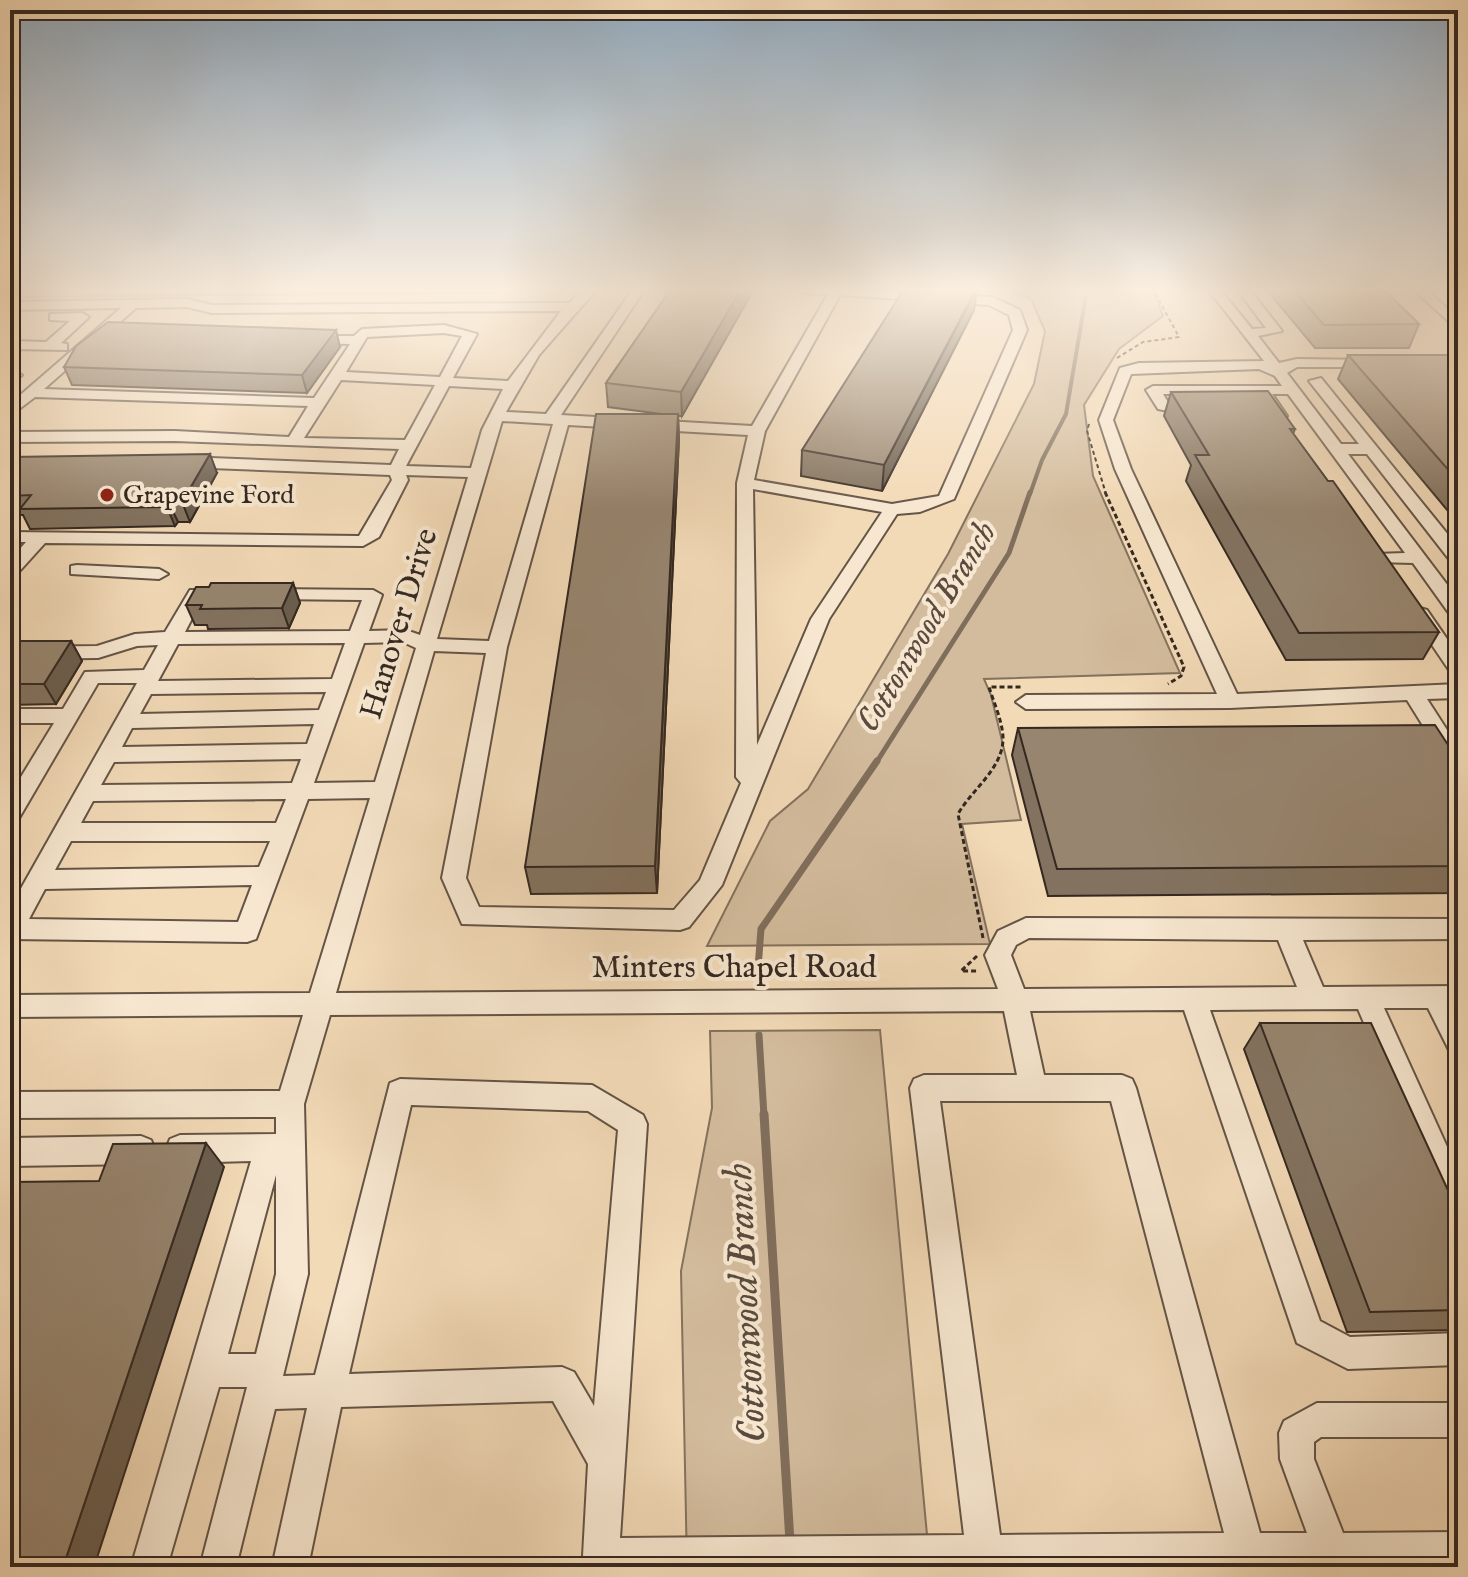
<svg xmlns="http://www.w3.org/2000/svg" width="1468" height="1577" font-family="'IM FELL English',serif">
<style>
.green{fill:#d3bc9d;stroke:#84725e;stroke-width:2}
.lines{fill:none;stroke-linecap:round;stroke-linejoin:round}
.stream-far3{stroke:#806e5c;stroke-width:4}
.stream-far2{stroke:#806e5c;stroke-width:5}
.stream-far1{stroke:#806e5c;stroke-width:7}
.stream{stroke:#806e5c;stroke-width:9}
.minor-casing{stroke:#645446;stroke-width:4}
.path-far1{stroke:#342820;stroke-width:2;stroke-dasharray:4 3;stroke-linecap:butt}
.path{stroke:#342820;stroke-width:3;stroke-dasharray:5 3;stroke-linecap:butt}
.minor{fill:#f7e7d0;fill-rule:evenodd}
.wall{fill:#82725f;stroke:#342820;stroke-width:2}
.shaded-wall{fill:#6a5d4e;stroke:#342820;stroke-width:2}
.building{fill:#97856f;stroke:#342820;stroke-width:2}
.poi-dot{fill:#8f2418;stroke:#f7e7d0;stroke-width:3}
.labels{text-anchor:middle;dominant-baseline:central;stroke-width:8;stroke-linejoin:round;paint-order:stroke}
.far-poi-label{font-size:26px;fill:#342820;stroke:#f7e7d0;text-anchor:start}
.street-label{font-size:32px;fill:#342820;stroke:#f7e7d0}
.water-label{font-size:34px;font-style:italic;fill:#5a4b3e;stroke:#f7e7d0}
.near-water-label{font-size:40px;font-style:italic;fill:#5a4b3e;stroke:#f7e7d0}
</style>
<rect width="100%" height="100%" fill="#f3dab7"/>
<filter id="stains"><feTurbulence type="fractalNoise" baseFrequency=".0025" numOctaves="4"/><feColorMatrix values="0 0 0 0 .2 0 0 0 0 .09 0 0 0 0 .02 0 0 0 .5 -.17"/></filter>
<radialGradient id="worn" r=".72"><stop offset=".6" stop-color="#630" stop-opacity="0"/><stop offset="1" stop-color="#630" stop-opacity=".3"/></radialGradient>
<g class="green">
<polygon points="10,289 569,289 565,292 10,297"/>
<polygon points="1006,289 1153,289 1163,316 1119,349 1084,405 1093,476 1180,673 984,679 991,695 1021,820 962,824 990,944 707,946 770,821 808,789 948,554 1034,384 1045,331 1031,299"/>
<polygon points="880,1030 930,1567 687,1567 681,1271 712,1108 710,1031"/>
</g>
<g class="lines">
<polyline class="stream-far3" points="1030,494 1042,460 1066,414 1087,289"/>
<polyline class="stream-far2" points="876,763 1009,553 1030,492"/>
<g class="stream-far1">
<polyline points="758,968 761,929 877,761"/>
<polyline points="759,1035 764,1116"/>
</g>
<polyline class="stream" points="764,1114 790,1542"/>
<g class="minor-casing">
<g id="minor">
<path d="M 584,289 L 597,289 L 539,355 L 506,412 L 546,414 L 633,289 L 645,289 L 561,415 L 752,426 L 828,294 L 802,293 L 796,289 L 992,297 L 1020,310 L 1027,330 L 954,499 L 920,512 L 897,514 L 829,619 L 722,885 L 689,927 L 680,930 L 462,924 L 442,878 L 486,653 L 434,651 L 336,993 L 998,989 L 985,955 L 998,931 L 1026,918 L 1458,919 L 1458,939 L 1303,940 L 1323,987 L 1458,986 L 1458,1008 L 1454,1008 L 1458,1016 L 1458,1054 L 1449,1050 L 1428,1008 L 1384,1008 L 1458,1171 L 1458,1220 L 1447,1215 L 1358,1009 L 1210,1010 L 1320,1321 L 1350,1337 L 1458,1333 L 1458,1365 L 1348,1369 L 1297,1343 L 1184,1010 L 1030,1011 L 1044,1075 L 1122,1075 L 1132,1079 L 1136,1088 L 1260,1533 L 1307,1533 L 1280,1459 L 1279,1433 L 1284,1421 L 1317,1403 L 1458,1403 L 1458,1437 L 1321,1437 L 1314,1442 L 1314,1459 L 1343,1533 L 1458,1532 L 1458,1567 L 587,1567 L 583,1556 L 588,1464 L 553,1401 L 341,1407 L 308,1567 L 272,1567 L 307,1408 L 275,1409 L 236,1567 L 200,1567 L 247,1387 L 219,1387 L 167,1567 L 131,1567 L 251,1161 L 180,1163 L 170,1159 L 166,1149 L 170,1139 L 180,1135 L 276,1134 L 276,1117 L 10,1118 L 10,1092 L 280,1091 L 303,1015 L 10,1017 L 10,995 L 310,993 L 370,798 L 308,799 L 256,939 L 247,942 L 10,939 L 10,908 L 137,683 L 98,683 L 18,820 L 10,822 L 10,795 L 54,723 L 10,723 L 10,709 L 63,709 L 85,672 L 144,670 L 158,645 L 137,646 L 98,658 L 10,659 L 10,647 L 97,646 L 135,634 L 165,632 L 190,590 L 212,590 L 215,594 L 202,599 L 185,632 L 350,631 L 362,600 L 268,599 L 259,594 L 268,589 L 373,590 L 382,595 L 369,631 L 406,630 L 420,635 L 468,477 L 406,475 L 408,480 L 379,537 L 363,546 L 45,543 L 16,575 L 10,576 L 10,560 L 26,542 L 10,542 L 10,532 L 359,536 L 392,480 L 390,475 L 185,467 L 177,462 L 185,457 L 391,465 L 399,449 L 175,441 L 10,442 L 10,432 L 175,431 L 289,437 L 308,406 L 35,397 L 10,416 L 10,404 L 121,308 L 10,310 L 10,302 L 187,299 L 212,305 L 569,303 ZM 840,295 L 989,305 L 1009,315 L 1013,330 L 939,496 L 892,504 L 754,480 L 765,431 ZM 187,307 L 212,313 L 561,311 L 508,381 L 453,378 L 477,334 L 444,325 L 362,329 L 354,336 L 305,336 L 305,342 L 310,343 L 350,344 L 314,398 L 44,389 L 136,308 ZM 444,333 L 462,336 L 440,377 L 346,372 L 367,337 ZM 341,380 L 435,385 L 405,440 L 304,438 ZM 449,386 L 503,389 L 482,430 L 471,468 L 406,466 ZM 502,421 L 553,424 L 489,641 L 437,639 ZM 568,425 L 748,435 L 737,483 L 736,777 L 741,783 L 700,880 L 674,910 L 479,907 L 466,878 L 507,647 ZM 753,489 L 882,512 L 811,619 L 757,745 ZM 403,642 L 416,648 L 375,782 L 314,783 L 364,643 ZM 345,643 L 332,679 L 158,681 L 178,644 ZM 326,692 L 319,710 L 140,714 L 151,694 ZM 314,724 L 307,744 L 122,747 L 132,728 ZM 301,759 L 292,783 L 101,785 L 114,762 ZM 286,799 L 276,823 L 81,823 L 93,801 ZM 71,841 L 270,841 L 259,867 L 55,870 ZM 252,885 L 238,922 L 29,919 L 45,889 ZM 1029,938 L 1278,940 L 1297,987 L 1024,989 L 1011,955 L 1016,945 ZM 1004,1011 L 1017,1075 L 924,1075 L 914,1079 L 910,1088 L 964,1535 L 620,1538 L 647,1124 L 643,1115 L 592,1085 L 400,1079 L 390,1083 L 315,1375 L 283,1376 L 308,1274 L 304,1104 L 330,1015 ZM 940,1101 L 1111,1101 L 1224,1533 L 1000,1535 ZM 411,1105 L 588,1111 L 618,1130 L 594,1406 L 574,1372 L 562,1367 L 349,1374 ZM 276,1175 L 276,1274 L 256,1354 L 228,1354 Z"/>
<path d="M 1208,289 L 1220,289 L 1252,329 L 1266,328 L 1237,289 L 1249,289 L 1282,331 L 1258,336 L 1279,363 L 1297,359 L 1376,360 L 1378,363 L 1371,367 L 1297,367 L 1287,373 L 1341,444 L 1359,444 L 1309,381 L 1321,378 L 1458,547 L 1458,564 L 1452,563 L 1367,454 L 1348,454 L 1458,599 L 1458,618 L 1451,616 L 1413,563 L 1375,562 L 1375,554 L 1405,553 L 1288,394 L 1272,394 L 1287,416 L 1280,420 L 1275,419 L 1257,394 L 1163,394 L 1168,402 L 1195,402 L 1202,406 C 1192,414 1171,412 1158,409 L 1146,390 L 1153,386 L 1282,386 L 1275,376 L 1259,369 L 1131,374 L 1113,420 L 1131,469 L 1237,694 L 1458,684 L 1458,698 L 1427,699 L 1458,747 L 1458,772 L 1450,769 L 1407,700 L 1230,708 L 1026,709 L 1016,702 L 1026,695 L 1217,694 L 1115,469 L 1099,420 L 1120,368 L 1139,363 L 1264,361 Z"/>
<polygon points="1413,289 1426,289 1458,319 1458,330"/>
<polygon points="1443,289 1456,289 1458,301"/>
<polygon points="82,313 89,317 61,343 67,344 67,350 10,349 10,341 46,342 70,321 50,320 50,314"/>
<polygon points="10,370 22,375 10,383"/>
<polygon points="77,565 159,569 168,574 159,579 71,574 71,566"/>
<polygon points="1420,608 1427,610 1458,655 1458,675 1451,673 1411,614"/>
<polygon points="141,1136 151,1140 155,1150 151,1160 141,1164 10,1166 10,1138"/>
</g>
</g>
<g class="path-far1">
<polyline points="1117,358 1143,342 1179,337 1153,289"/>
<polyline points="1089,424 1087,431 1106,494"/>
</g>
<g class="path">
<polyline points="1105,492 1184,667 1181,676 1168,684"/>
<path d="M 983,938 L 958,814 C 972,789 1004,768 1003,737 C 1002,720 994,703 989,687 L 1021,687"/>
<polyline points="977,956 961,971 979,971"/>
</g>
<use href="#minor" class="minor"/>
</g>
<g class="wall">
<polygon points="671,289 750,289 750,296 682,416 678,416 679,439 657,893 531,894 525,867 662,414 608,407 606,383"/>
<polygon points="1266,289 1383,289 1419,324 1409,348 1315,348"/>
<polygon points="974,310 882,491 801,476 802,450"/>
<polygon points="340,347 307,393 72,385 64,367"/>
<polygon points="1348,355 1458,364 1458,523 1338,379"/>
<polygon points="1171,392 1295,429 1293,434 1439,632 1423,659 1286,660 1186,481 1191,465 1164,416"/>
<polygon points="10,457 217,473 190,522 178,522 175,526 30,529 23,515 10,515"/>
<polygon points="293,583 300,603 289,628 208,629 207,625 195,625 186,605"/>
<polygon points="71,641 82,661 56,704 10,705 10,648"/>
<polygon points="1018,728 1458,760 1458,893 1048,896 1012,755"/>
<polygon points="1260,1023 1458,1212 1458,1330 1347,1332 1244,1049"/>
</g>
<g class="shaded-wall">
<polygon points="741,289 750,289 750,296 682,416 681,392"/>
<polygon points="977,289 974,310 882,491 884,465"/>
<polygon points="336,330 340,347 307,393 302,375"/>
<polygon points="678,414 679,439 657,893 655,866"/>
<polygon points="210,454 217,473 190,522 182,502"/>
<polygon points="169,503 178,522 175,526 167,507"/>
<polygon points="293,583 300,603 289,628 282,608"/>
<polygon points="71,641 82,661 56,704 44,684"/>
<polygon points="206,1143 224,1167 94,1567 63,1567"/>
</g>
<g class="building">
<polygon points="671,289 741,289 681,392 606,383"/>
<polygon points="904,289 976,289 884,465 802,450"/>
<polygon points="1293,289 1383,289 1419,324 1324,325"/>
<polygon points="108,322 336,330 302,375 64,367 76,346"/>
<polygon points="1348,355 1448,355 1458,364 1458,481"/>
<polygon points="1268,391 1295,429 1290,429 1328,481 1333,481 1439,632 1299,633 1195,455 1209,455 1171,392"/>
<polygon points="596,414 678,414 655,866 525,867"/>
<polygon points="210,454 182,502 169,503 167,507 20,509 31,495 10,496 10,457"/>
<polygon points="211,583 293,583 282,608 200,609 202,605 186,605 196,587 209,587"/>
<polygon points="14,641 71,641 44,684 10,684 10,648"/>
<polygon points="1435,725 1458,760 1458,866 1057,869 1018,728"/>
<polygon points="1260,1023 1371,1023 1458,1212 1458,1310 1370,1312"/>
<polygon points="206,1143 63,1567 10,1567 10,1182 99,1181 113,1144"/>
</g>
<linearGradient id="sky" x2="0" y2="1"><stop stop-color="#92abc0"/><stop offset="0.57" stop-color="#faeedf"/><stop offset="1" stop-color="#faeedf" stop-opacity="0"/></linearGradient>
<rect width="1468" height="509" fill="url(#sky)"/>
<circle class="poi-dot" cx="107" cy="495" r="8"/>
<g class="labels">
<g class="far-poi-label">
<text x="123" y="495">Grapevine Ford</text>
</g>
<g class="street-label">
<text transform="translate(400 624) rotate(-73)">Hanover Drive</text>
<text x="734" y="968">Minters Chapel Road</text>
</g>
<g class="water-label">
<text transform="translate(927 627) rotate(-59)">Cottonwood Branch</text>
</g>
<g class="near-water-label">
<text transform="translate(747 1303) rotate(-93)">Cottonwood Branch</text>
</g>
</g>
<rect width="1468" height="1577" fill="none" stroke="#f3dab7" stroke-width="40"/>
<rect x="12" y="12" width="1444" height="1553" fill="none" stroke="#342820" stroke-width="4"/>
<rect x="20" y="20" width="1428" height="1537" fill="none" stroke="#342820" stroke-width="2"/>
<rect width="100%" height="100%" filter="url(#stains)"/>
<rect width="100%" height="100%" fill="url(#worn)"/>
</svg>
